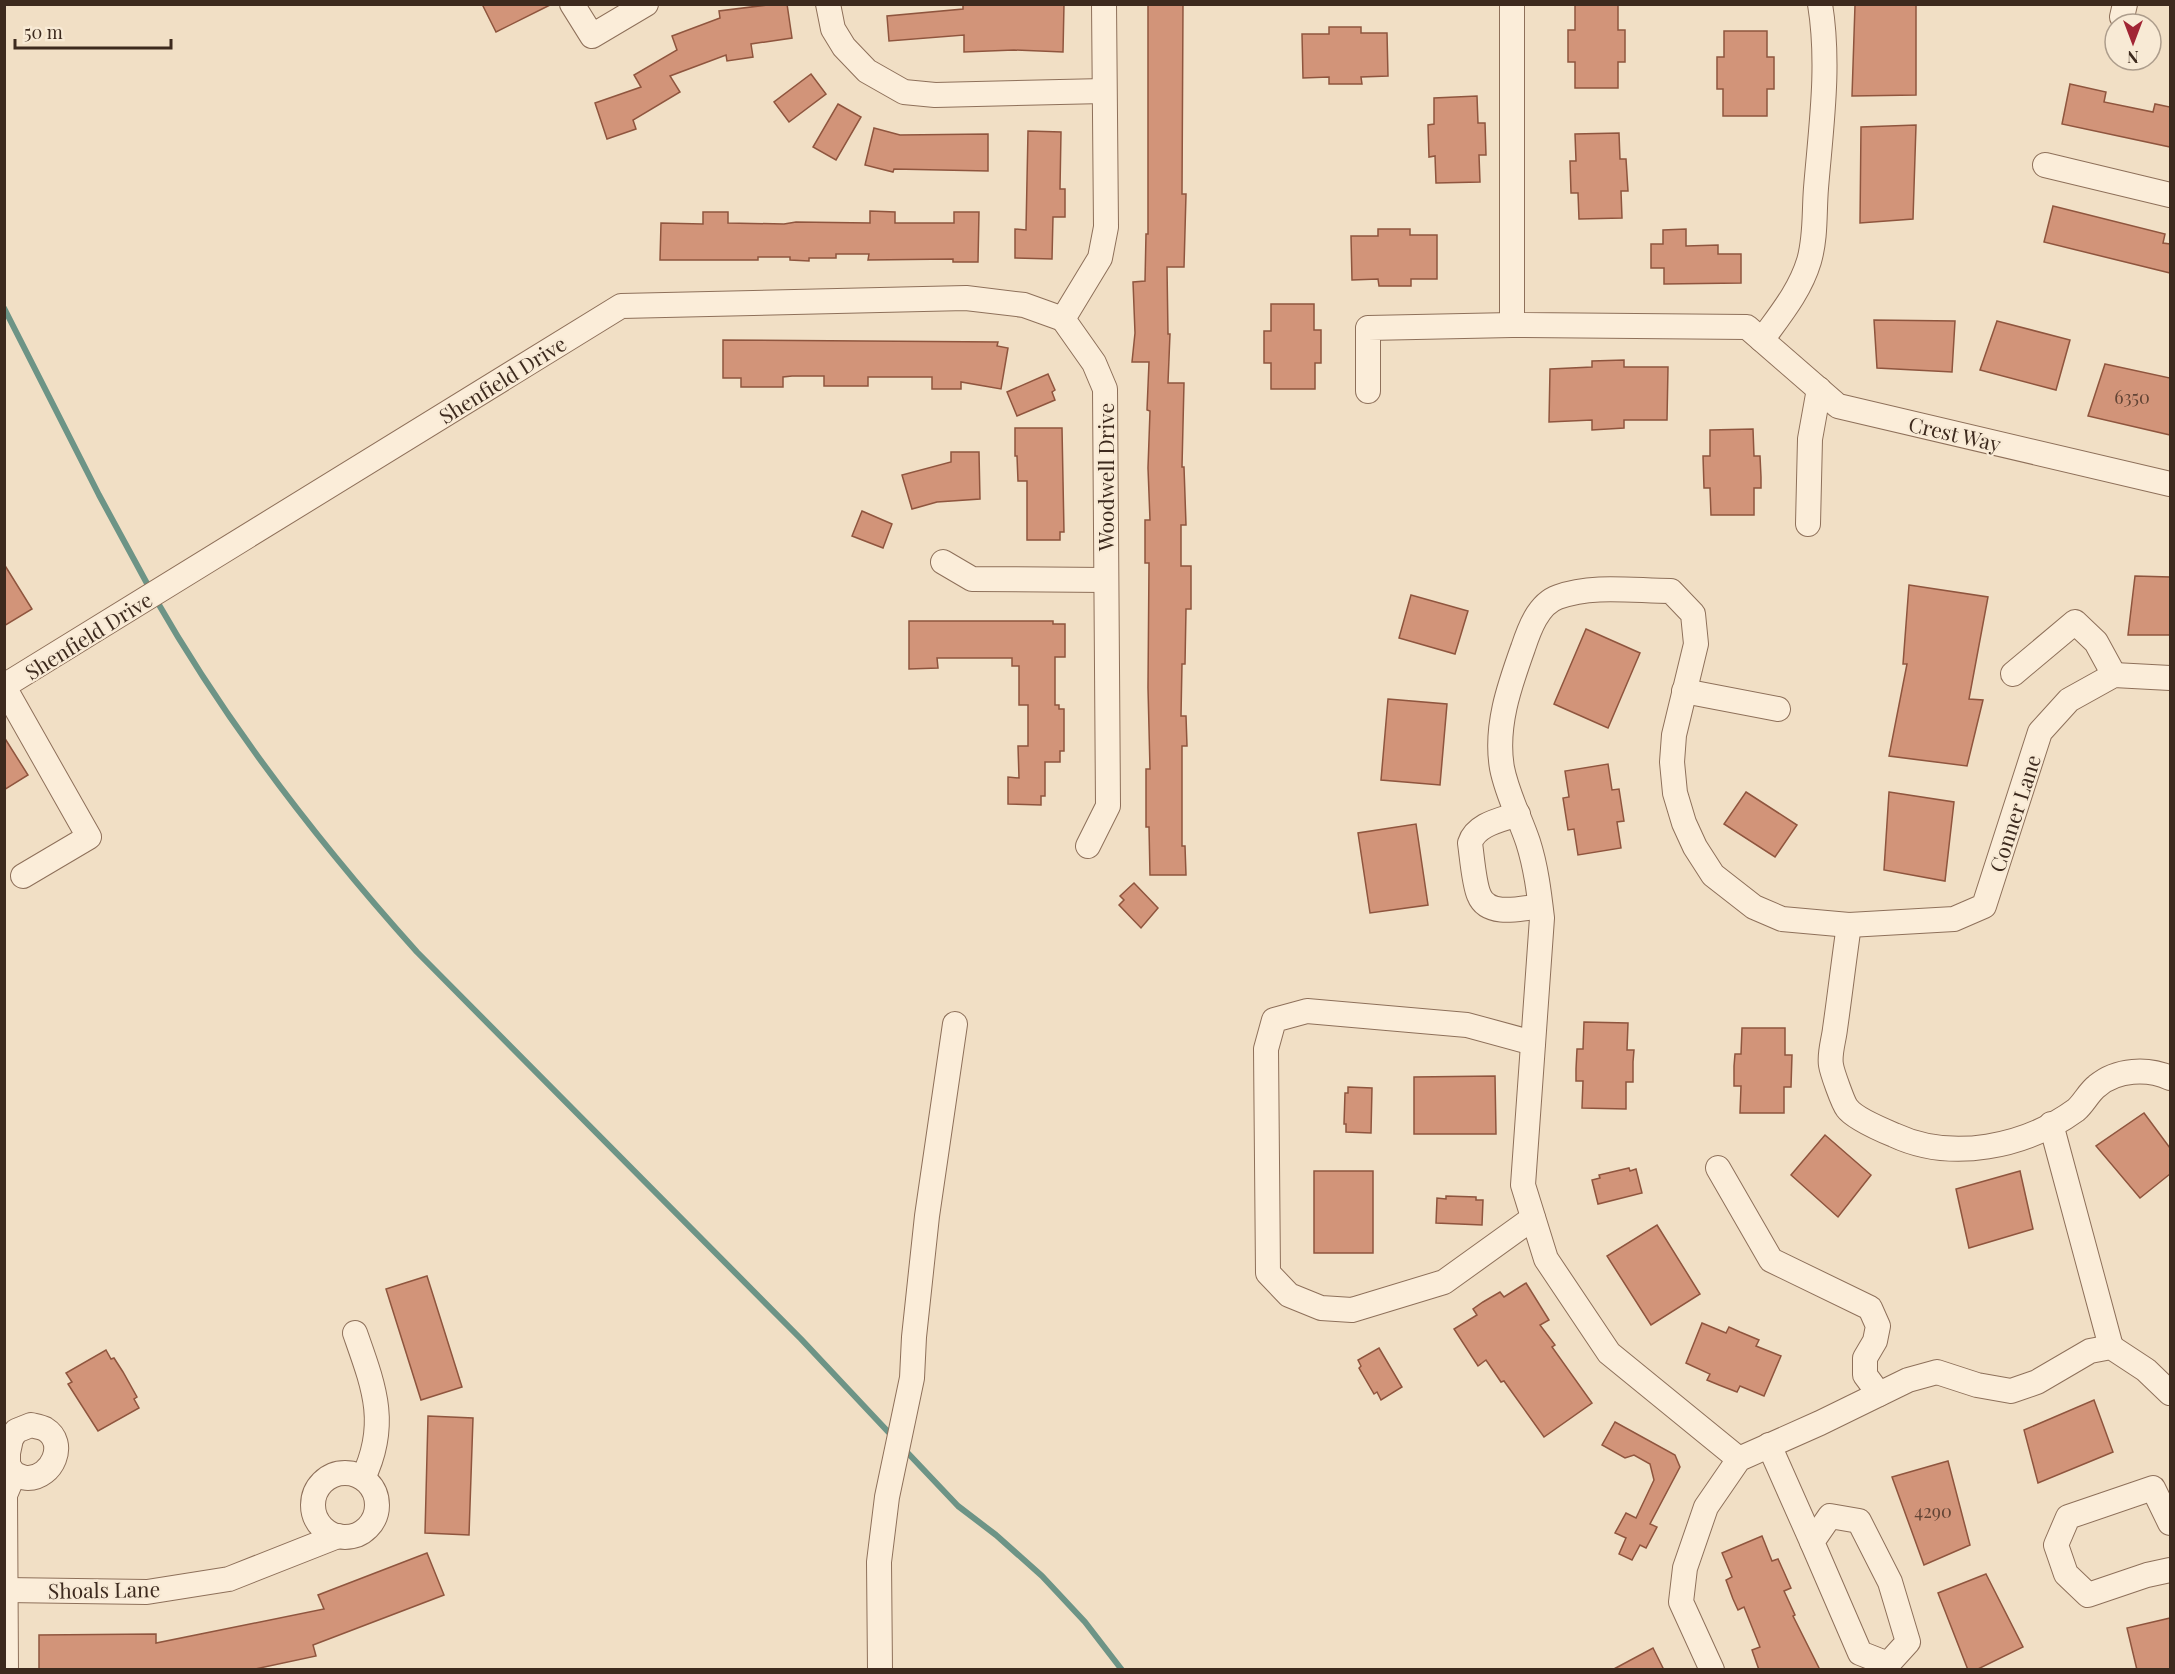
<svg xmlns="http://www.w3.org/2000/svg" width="2175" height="1674" font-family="'Playfair Display',serif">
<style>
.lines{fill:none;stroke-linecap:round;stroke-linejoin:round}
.stream{stroke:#6d9486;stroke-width:6}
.building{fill:#d29479;stroke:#8f553e;stroke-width:1.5}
.minor-casing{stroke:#8e705a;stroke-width:26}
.minor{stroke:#fbedd9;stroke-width:24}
.labels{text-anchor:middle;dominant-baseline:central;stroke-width:4.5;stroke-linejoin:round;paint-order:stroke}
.number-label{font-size:18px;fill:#624435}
.street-label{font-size:21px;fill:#3d2a1e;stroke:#f8ead5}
</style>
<rect width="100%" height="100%" fill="#f1dfc5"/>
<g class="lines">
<g class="stream">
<polyline points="4,308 99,495 150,589"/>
<path d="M 155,598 C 228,726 319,843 417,952 L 801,1339 L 893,1437"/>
<polyline points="904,1449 958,1506 996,1535 1042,1576 1085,1622 1122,1670"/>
</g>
</g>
<g class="building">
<polygon points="482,4 552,4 496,32"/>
<polygon points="775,4 787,4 792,38 751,44 753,57 727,61 726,55 670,76 680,92 633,120 636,129 607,139 595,103 641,87 634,75 677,50 672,36 720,18 719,11"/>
<polygon points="963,4 1064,4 1063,52 1014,50 964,52 964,35 889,41 887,16 963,9"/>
<polygon points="1148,4 1183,4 1182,194 1186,194 1184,267 1167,267 1168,334 1170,334 1168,383 1184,383 1182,467 1184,467 1186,525 1181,525 1181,566 1191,566 1191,609 1186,609 1185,664 1182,664 1181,716 1186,716 1187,746 1182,746 1182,846 1185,846 1186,875 1150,875 1149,827 1146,827 1146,769 1150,769 1148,688 1149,563 1145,563 1145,520 1150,520 1148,468 1150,411 1147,410 1149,362 1132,362 1135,333 1133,282 1145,281 1146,234 1148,234"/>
<polygon points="1575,4 1618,4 1618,30 1625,30 1625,62 1618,62 1618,88 1575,88 1575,62 1568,62 1568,30 1575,30"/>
<polygon points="1869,4 1916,4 1916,95 1852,96 1855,5"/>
<polygon points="1329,27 1361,27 1361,33 1387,33 1388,76 1361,77 1362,84 1329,84 1329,77 1303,78 1302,34 1329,34"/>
<polygon points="1724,31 1767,31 1767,57 1774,57 1774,89 1767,89 1767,116 1723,116 1723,89 1717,89 1717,57 1724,57"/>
<polygon points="811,74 826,94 789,122 774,102"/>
<polygon points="2070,84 2106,92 2104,102 2153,112 2155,104 2170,107 2170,147 2062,124"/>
<polygon points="1477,96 1478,123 1485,123 1486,155 1479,155 1480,182 1436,183 1435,156 1429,157 1428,125 1434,124 1434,98"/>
<polygon points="838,104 861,117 836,160 813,147"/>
<polygon points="1916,125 1913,219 1860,223 1861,127"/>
<polygon points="874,128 900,135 988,134 988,171 894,169 893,172 865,165"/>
<polygon points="1028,131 1061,132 1060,189 1065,189 1065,217 1053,217 1052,259 1015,258 1015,229 1026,230"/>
<polygon points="1619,133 1620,159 1626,159 1628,191 1621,191 1622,218 1579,219 1578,193 1571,193 1570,161 1576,161 1575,134"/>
<polygon points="2053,206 2165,234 2163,243 2170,244 2170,273 2044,242"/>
<polygon points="870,211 895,212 895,223 954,223 954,212 979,212 978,262 953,262 953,259 868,260 869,254 836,254 836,258 809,258 809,261 790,260 790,257 758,257 758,260 660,260 661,223 703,224 703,212 728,212 728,223 784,224 796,222 870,223"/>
<polygon points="1378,229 1410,229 1410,235 1437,235 1437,279 1411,279 1411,286 1379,286 1378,279 1352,280 1351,236 1378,236"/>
<polygon points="1686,229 1686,246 1718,245 1718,254 1741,254 1741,283 1664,284 1664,268 1651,268 1651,244 1663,244 1663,230"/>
<polygon points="1271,304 1314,304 1314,330 1321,330 1321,363 1315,363 1315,389 1271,389 1271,363 1264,363 1264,331 1271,331"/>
<polygon points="1874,320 1955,321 1952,372 1877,368"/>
<polygon points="1997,321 2070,340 2056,390 1980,370"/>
<polygon points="723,340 998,342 997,346 1008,348 1001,389 961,382 961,389 932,389 932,377 868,377 868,386 824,386 824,376 792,376 783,377 783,387 741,387 741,378 723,378"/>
<polygon points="1624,360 1624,367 1668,367 1667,420 1624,420 1624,428 1592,430 1592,420 1549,422 1550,369 1592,367 1592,361"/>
<polygon points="2105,364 2170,378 2170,435 2088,416"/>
<polygon points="1048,374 1055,390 1052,392 1055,400 1017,416 1007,392"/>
<polygon points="1015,428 1062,428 1064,532 1060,532 1060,540 1027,540 1027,481 1018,481 1017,456 1015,456"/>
<polygon points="1753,429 1754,456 1760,456 1761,477 1761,488 1754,488 1754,515 1711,515 1710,488 1704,488 1703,456 1710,456 1710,430"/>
<polygon points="951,452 979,452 980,499 937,502 912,509 902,475 951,462"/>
<polygon points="862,511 892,524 883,548 852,536"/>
<polygon points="4,564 32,609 4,626"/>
<polygon points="2135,576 2170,577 2170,635 2128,635"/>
<polygon points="1909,585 1988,597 1969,699 1983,700 1967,766 1889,756 1907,664 1903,664"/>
<polygon points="1411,595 1468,611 1455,654 1399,638"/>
<polygon points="909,621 1053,621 1053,624 1065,624 1065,657 1055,657 1055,705 1059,705 1059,709 1064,709 1064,751 1060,751 1060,762 1045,762 1045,796 1041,796 1041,805 1008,804 1008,777 1019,778 1018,746 1028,746 1028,705 1019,705 1019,666 1012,666 1012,658 937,658 938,668 909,669"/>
<polygon points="1586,629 1640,653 1608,728 1554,704"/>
<polygon points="1388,699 1447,704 1440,785 1381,780"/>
<polygon points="4,737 28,775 4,790"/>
<polygon points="1608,764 1612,790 1619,789 1624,821 1617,822 1621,848 1578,855 1574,829 1568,830 1563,798 1569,797 1565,771"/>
<polygon points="1746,792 1797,825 1775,857 1724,824"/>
<polygon points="1889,792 1954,802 1945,881 1884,870"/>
<polygon points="1416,824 1428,905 1370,913 1358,833"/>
<polygon points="1134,883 1158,908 1141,928 1119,905 1124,900 1120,896"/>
<polygon points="1584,1022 1628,1023 1627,1050 1634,1050 1633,1062 1633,1082 1626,1082 1626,1109 1582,1108 1583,1081 1576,1081 1576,1069 1577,1049 1583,1049"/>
<polygon points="1742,1028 1785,1028 1785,1055 1792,1055 1791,1087 1784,1087 1784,1113 1740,1113 1741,1086 1734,1086 1734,1066 1735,1054 1741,1054"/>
<polygon points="1495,1076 1496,1134 1414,1134 1414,1077"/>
<polygon points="1348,1087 1372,1088 1371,1133 1346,1132 1346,1124 1344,1124 1345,1093 1348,1093"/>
<polygon points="2144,1113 2170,1148 2170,1174 2140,1198 2096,1146"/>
<polygon points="1825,1135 1871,1175 1838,1217 1791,1175"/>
<polygon points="1629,1168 1630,1171 1636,1169 1642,1193 1598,1204 1592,1180 1600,1178 1599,1175"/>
<rect x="1314" y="1171" width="59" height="82"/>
<polygon points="2020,1171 2033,1229 1969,1248 1956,1189"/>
<polygon points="1446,1196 1476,1197 1476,1200 1483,1200 1482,1225 1436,1223 1437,1198 1446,1199"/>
<polygon points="1657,1225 1700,1294 1651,1325 1607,1256"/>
<polygon points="427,1276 462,1387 421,1400 386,1289"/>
<polygon points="1526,1283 1549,1320 1540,1325 1555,1345 1552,1347 1592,1403 1544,1437 1504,1381 1501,1382 1486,1360 1478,1366 1454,1329 1477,1315 1473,1309 1483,1302 1500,1292 1504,1297"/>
<polygon points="1702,1323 1726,1333 1729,1327 1740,1332 1759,1340 1756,1346 1781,1356 1764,1396 1740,1386 1737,1392 1719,1385 1707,1380 1710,1374 1686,1363"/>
<polygon points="1379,1348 1402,1387 1381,1400 1377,1392 1374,1394 1359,1368 1361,1366 1358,1360"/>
<polygon points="106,1350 111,1359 114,1358 123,1372 137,1397 134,1399 139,1408 98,1431 68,1384 72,1382 66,1373"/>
<polygon points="2094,1400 2113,1452 2038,1483 2024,1430"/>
<polygon points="428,1416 473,1418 469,1535 425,1533"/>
<polygon points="1615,1422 1675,1455 1680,1467 1650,1524 1657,1527 1646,1548 1640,1545 1632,1560 1619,1554 1626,1538 1615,1533 1626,1513 1636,1518 1654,1480 1650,1464 1634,1455 1625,1458 1602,1445"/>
<polygon points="1948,1461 1970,1545 1924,1565 1892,1477"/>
<polygon points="1762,1536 1772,1561 1778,1559 1783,1570 1791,1588 1784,1591 1795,1615 1793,1616 1820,1670 1759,1670 1752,1650 1760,1647 1744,1607 1738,1610 1733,1599 1726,1580 1732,1577 1722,1553"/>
<polygon points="427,1553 444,1595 313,1645 316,1656 251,1670 39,1670 39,1635 156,1634 156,1643 324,1609 318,1595"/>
<polygon points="1986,1574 2023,1647 1976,1670 1968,1670 1938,1593"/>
<polygon points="2170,1618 2170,1670 2137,1670 2127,1628"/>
<polygon points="1653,1648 1664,1670 1612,1670"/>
</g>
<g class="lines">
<g class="minor-casing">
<g id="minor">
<polyline points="572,4 592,36 646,4"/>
<polyline points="828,4 833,29 844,47 867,71 904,92 935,95 1104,91"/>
<path d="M 1512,4 L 1512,325 L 1747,327 L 1762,340 C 1780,315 1800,291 1809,261 C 1816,237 1814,213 1816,188 C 1821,127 1830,65 1820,4"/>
<polyline points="2122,17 2125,4"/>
<polyline points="2045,165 2170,195"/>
<polyline points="1762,340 1838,406 2170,484"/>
<polyline points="1368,391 1368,328 1512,325"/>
<polyline points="1808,524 1810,439 1819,389"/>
<polyline points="943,562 972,579 1106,580"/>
<polyline points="2013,674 2075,622 2096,642 2114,675"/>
<polyline points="4,686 621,306 966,298 1024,305 1063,319"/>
<polyline points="4,687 89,837 23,876"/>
<polyline points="1684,691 1778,709"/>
<path d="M 1518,814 C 1501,820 1476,824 1470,843 C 1472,857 1474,884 1479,895 C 1488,918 1523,908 1540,906"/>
<polyline points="1088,846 1108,806 1105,389 1094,363 1063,319 1100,258 1106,227 1104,4"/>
<path d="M 1849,925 C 1844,959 1840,994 1835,1029 C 1834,1039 1829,1054 1831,1065 C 1832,1072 1843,1103 1847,1108 C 1854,1118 1882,1130 1894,1135 C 1952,1162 2025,1147 2076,1110 C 2084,1103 2089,1092 2097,1086 C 2117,1069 2148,1068 2170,1078"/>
<polyline points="1533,1043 1467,1025 1307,1011 1274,1020 1266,1049 1268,1273 1289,1295 1321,1308 1352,1310 1444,1282 1533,1218"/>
<polyline points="2051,1124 2111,1347"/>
<polyline points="1718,1168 1771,1260 1870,1308 1878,1326 1875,1341 1865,1358 1865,1375 1879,1394"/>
<path d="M 355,1333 C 374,1387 389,1424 363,1478"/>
<path d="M 31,1425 C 35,1426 41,1427 45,1429 C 68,1443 52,1478 28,1478 C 23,1478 18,1475 14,1474 L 8,1465 L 8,1453 L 11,1439 L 16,1431 Z"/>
<polyline points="1769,1445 1812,1542"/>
<path d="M 1739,1459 L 1609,1353 L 1546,1259 L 1523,1185 L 1542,918 C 1539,892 1536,867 1528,842 C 1520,818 1507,794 1502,768 C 1495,727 1509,687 1523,648 C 1529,630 1538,604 1558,597 C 1593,584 1635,591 1671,591 L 1693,614 L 1696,644 L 1674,735 L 1672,762 L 1675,793 L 1684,823 L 1695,847 L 1713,875 L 1754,907 L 1782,919 L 1849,925 L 1954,919 L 1984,906 L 2040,732 L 2069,700 L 2114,675 L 2170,678"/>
<circle cx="345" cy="1505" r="32"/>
<polygon points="1830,1516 1859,1521 1890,1582 1908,1642 1888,1664 1860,1653 1812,1542"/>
<polyline points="2170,1523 2153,1488 2068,1517 2056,1545 2066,1574 2088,1595 2147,1575 2170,1570"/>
<polyline points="6,1590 147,1592 229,1579 338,1536"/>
<polyline points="6,1670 5,1495 14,1474"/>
<polyline points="880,1670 879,1562 887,1497 912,1378 914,1337 927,1216 955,1024"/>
<polyline points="1712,1670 1681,1602 1685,1568 1706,1507 1739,1459 1820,1423 1908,1380 1937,1372 1977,1385 2011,1391 2037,1382 2090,1351 2111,1347 2146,1370 2170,1393"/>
</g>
</g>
<use href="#minor" class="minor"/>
</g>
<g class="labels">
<g class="number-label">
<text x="2132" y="397">6350</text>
<text x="1933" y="1511">4290</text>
</g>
<g class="street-label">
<text transform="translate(502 379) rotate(-32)">Shenfield Drive</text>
<text transform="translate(1955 433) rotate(13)">Crest Way</text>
<text transform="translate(1105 477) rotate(-90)">Woodwell Drive</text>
<text transform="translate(88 635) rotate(-32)">Shenfield Drive</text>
<text transform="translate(2014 813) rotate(-72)">Conner Lane</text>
<text transform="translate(104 1589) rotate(-1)">Shoals Lane</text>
</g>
</g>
<rect width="2175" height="1674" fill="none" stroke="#3d2a1e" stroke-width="12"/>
<g transform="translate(2133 42) rotate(180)"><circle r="28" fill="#f8ead5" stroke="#ad9d8c" stroke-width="1.5"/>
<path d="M0-4.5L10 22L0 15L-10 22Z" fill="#a12534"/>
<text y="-9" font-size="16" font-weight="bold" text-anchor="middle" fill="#3d2a1e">N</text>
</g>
<path d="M15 39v9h156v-9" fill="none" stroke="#3d2a1e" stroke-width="3"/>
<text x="24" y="39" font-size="18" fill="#3d2a1e" stroke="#f8ead5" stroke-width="4.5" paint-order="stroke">50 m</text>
</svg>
